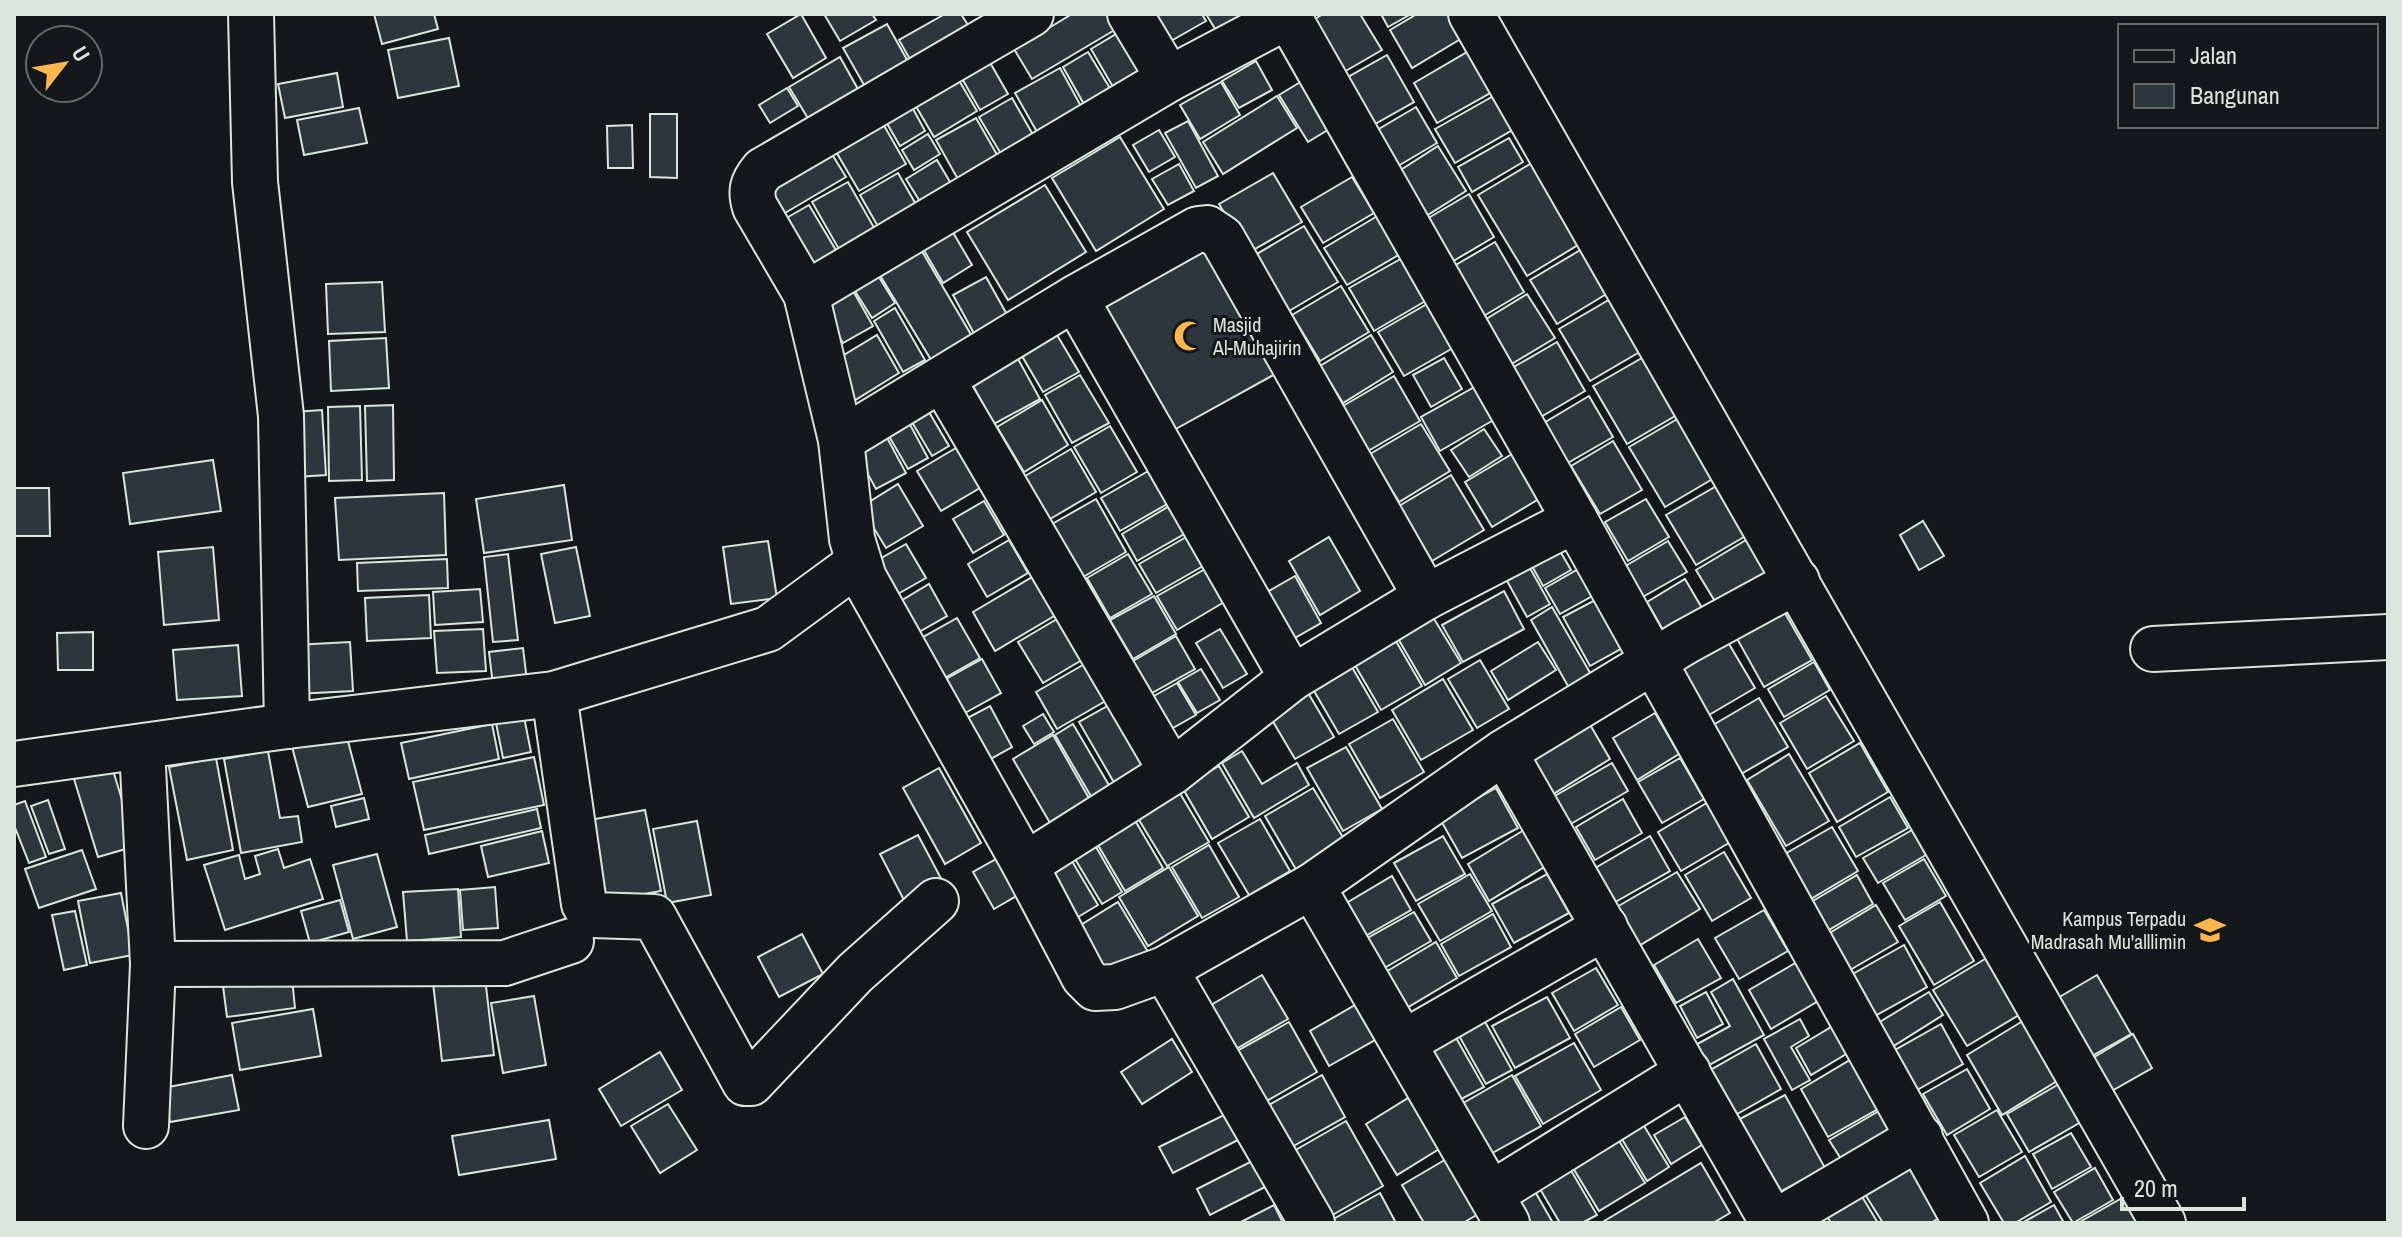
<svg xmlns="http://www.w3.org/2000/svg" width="2402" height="1237" font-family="'Archivo Narrow',sans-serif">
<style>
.building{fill:#2c363c;stroke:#d8e6dc;stroke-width:2}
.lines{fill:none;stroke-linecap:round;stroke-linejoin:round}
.minor-casing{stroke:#d8e6dc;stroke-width:48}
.minor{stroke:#14181c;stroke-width:44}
.labels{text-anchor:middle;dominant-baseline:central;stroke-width:6;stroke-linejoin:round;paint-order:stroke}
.poi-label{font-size:20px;fill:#d8e6dc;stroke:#14181c;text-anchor:start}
</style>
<rect width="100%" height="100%" fill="#14181c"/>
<g class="building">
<polygon points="374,14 434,14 438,29 382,44"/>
<polygon points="801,14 826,58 793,78 767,34"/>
<polygon points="824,14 872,14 876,20 840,41"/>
<polygon points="945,14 961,14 975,36 916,70 899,40"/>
<polygon points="1072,14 1110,14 1118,28 1032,79 1014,49"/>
<polygon points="1155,14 1202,14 1206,21 1171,41"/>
<polygon points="1206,14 1248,14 1217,32"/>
<polygon points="1323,14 1360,14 1382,50 1337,76 1307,24"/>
<polygon points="1381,14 1411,14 1388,27"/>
<polygon points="1417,14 1451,14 1464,37 1412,68 1390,30"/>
<polygon points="887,24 911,67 868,92 843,48"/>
<polygon points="1121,31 1143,70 1113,87 1091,49"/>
<polygon points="449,38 459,86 398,98 388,50"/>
<polygon points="1469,51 1492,92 1437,123 1414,83"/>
<polygon points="1088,52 1111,90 1085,106 1063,67"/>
<polygon points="1387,55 1414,102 1368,128 1341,81"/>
<polygon points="840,57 859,91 809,120 789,87"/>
<polygon points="988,59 1008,94 980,110 960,75"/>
<polygon points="1256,61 1272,90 1239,108 1222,81"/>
<polygon points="1060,68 1082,108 1037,132 1015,93"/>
<polygon points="337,73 343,107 285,118 278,84"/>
<polygon points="957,77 977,111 934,137 914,103"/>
<polygon points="1302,81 1331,128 1308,142 1279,95"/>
<polygon points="1221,82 1240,115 1200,139 1180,105"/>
<polygon points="787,88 798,106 770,123 759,105"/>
<polygon points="1497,94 1516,128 1455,163 1435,129"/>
<polygon points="1277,96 1297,128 1223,174 1203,142"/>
<polygon points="1012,98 1036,140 1004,159 979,117"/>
<polygon points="911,105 925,131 900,146 885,120"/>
<polygon points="1416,107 1437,143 1393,169 1372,133"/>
<polygon points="359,108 367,143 304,155 297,120"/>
<polygon points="650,114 677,114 677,178 650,177"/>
<polygon points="976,118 1000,160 960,183 936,140"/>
<polygon points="1188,121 1218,176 1196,188 1165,133"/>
<polygon points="882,122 906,164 859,191 835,150"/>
<polygon points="632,125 633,168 608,168 607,126"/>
<polygon points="1159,130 1175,157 1149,172 1133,145"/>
<polygon points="928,134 940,154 914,170 902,150"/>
<polygon points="1120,137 1164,209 1096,251 1052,178"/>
<polygon points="1509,138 1523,162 1472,192 1458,167"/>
<polygon points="1438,146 1466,191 1426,216 1399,171"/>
<polygon points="830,151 846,177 785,213 770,187"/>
<polygon points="937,160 953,187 922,205 906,179"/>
<polygon points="1535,161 1583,242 1527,276 1478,195"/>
<polygon points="1179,164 1194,191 1168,205 1152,179"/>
<polygon points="898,173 918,208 880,230 860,195"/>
<polygon points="1273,173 1302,222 1248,253 1219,204"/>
<polygon points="1352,177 1374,213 1323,243 1301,207"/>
<polygon points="848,182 876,231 840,251 812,202"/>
<polygon points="1045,185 1086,252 1008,300 967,232"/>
<polygon points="1469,194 1494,237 1450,263 1425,220"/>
<polygon points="809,205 837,252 804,271 776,224"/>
<polygon points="1379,215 1402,253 1347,285 1324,248"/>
<polygon points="1304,226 1338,282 1284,314 1250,258"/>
<polygon points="951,229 972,265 943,283 922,247"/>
<polygon points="1204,242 1277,373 1174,430 1101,299"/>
<polygon points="1495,242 1524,292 1472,323 1442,273"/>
<polygon points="1587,246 1613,290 1557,324 1530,280"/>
<polygon points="920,248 976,343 936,368 878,272"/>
<polygon points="1404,257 1429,299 1374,331 1349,288"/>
<polygon points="877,274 895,303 872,318 853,288"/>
<polygon points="986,277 1010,320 977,339 953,295"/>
<polygon points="382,282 385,332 328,334 326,284"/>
<polygon points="1341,286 1369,332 1320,361 1292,315"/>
<polygon points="852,289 873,326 843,343 822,307"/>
<polygon points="1624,291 1655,343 1590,381 1559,329"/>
<polygon points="1527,294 1555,338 1505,368 1478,324"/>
<polygon points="1427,304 1453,348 1404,376 1378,332"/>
<polygon points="895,308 925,360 903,372 874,321"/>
<polygon points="877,335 899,373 852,402 829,364"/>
<polygon points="1057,335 1079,372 1043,392 1022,356"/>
<polygon points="1371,335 1393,372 1343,403 1320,366"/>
<polygon points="386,338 389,388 331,391 329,341"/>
<polygon points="1557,342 1585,391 1534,421 1505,372"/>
<polygon points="1012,348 1040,399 994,424 966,373"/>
<polygon points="1656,350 1689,408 1627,444 1593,386"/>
<polygon points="1444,358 1462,389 1431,407 1413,375"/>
<polygon points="1080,375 1109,423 1072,443 1045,395"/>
<polygon points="1394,376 1420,421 1368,451 1343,406"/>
<polygon points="1478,385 1497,418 1440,451 1421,417"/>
<polygon points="1589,396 1613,437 1566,464 1542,424"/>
<polygon points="1042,400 1068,445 1024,472 997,427"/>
<polygon points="393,405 394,480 367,481 365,406"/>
<polygon points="360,406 362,480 329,481 328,407"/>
<polygon points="926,407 949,446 932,456 909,417"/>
<polygon points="322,410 326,475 297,477 294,412"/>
<polygon points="1686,414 1721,474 1665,507 1629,447"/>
<polygon points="907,419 928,458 908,469 886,431"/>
<polygon points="1421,424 1450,471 1399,502 1370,454"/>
<polygon points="1110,426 1137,472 1101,493 1074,447"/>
<polygon points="1484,429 1502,456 1469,477 1451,450"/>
<polygon points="885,434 906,473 876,489 855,451"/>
<polygon points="1613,441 1642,490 1600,514 1571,466"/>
<polygon points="966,442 990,482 941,511 917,471"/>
<polygon points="1071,449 1096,492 1045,522 1020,479"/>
<polygon points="1517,451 1544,496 1492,527 1465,482"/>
<polygon points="213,460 221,511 130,524 123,473"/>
<polygon points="1150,470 1169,503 1120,531 1101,498"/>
<polygon points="1451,475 1484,530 1432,561 1399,506"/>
<polygon points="898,484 923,526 886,548 861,507"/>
<polygon points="1720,484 1749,534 1696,565 1666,515"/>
<polygon points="564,485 572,540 484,553 476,499"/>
<polygon points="14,488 49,488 50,536 14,536"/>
<polygon points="444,493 446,555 339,560 335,498"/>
<polygon points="1096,499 1126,552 1083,577 1052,524"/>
<polygon points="1646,499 1669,537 1628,561 1605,522"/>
<polygon points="984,501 1004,535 973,553 953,519"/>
<polygon points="1171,505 1186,533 1137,561 1122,534"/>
<polygon points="1923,521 1944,556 1919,570 1900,535"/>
<polygon points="1188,536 1205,565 1156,593 1139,564"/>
<polygon points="1329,537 1360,591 1320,615 1289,561"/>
<polygon points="1751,537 1771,569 1716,603 1696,570"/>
<polygon points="1009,540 1028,573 987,597 968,564"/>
<polygon points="768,541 777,598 731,604 723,547"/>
<polygon points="1668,541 1687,572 1639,599 1622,568"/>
<polygon points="906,544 926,578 889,599 869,565"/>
<polygon points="213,547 219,620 164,625 158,552"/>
<polygon points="576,547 590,616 555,623 541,554"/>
<polygon points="1560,551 1571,570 1543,586 1532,566"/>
<polygon points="508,554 518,640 493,642 484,557"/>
<polygon points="1128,554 1152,594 1110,618 1087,578"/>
<polygon points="447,559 448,588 358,591 357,563"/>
<polygon points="1582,567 1596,594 1560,614 1545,588"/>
<polygon points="1207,568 1226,601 1177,630 1157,596"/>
<polygon points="1530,568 1550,604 1527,617 1507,581"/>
<polygon points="1039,573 1061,612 995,651 973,612"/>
<polygon points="1295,576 1321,623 1286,643 1260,596"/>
<polygon points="1685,579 1706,615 1667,637 1647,602"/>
<polygon points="929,584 947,616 912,636 894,605"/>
<polygon points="480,589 483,622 435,625 433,592"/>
<polygon points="1504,591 1524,629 1463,662 1442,625"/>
<polygon points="429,595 431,638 367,641 365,598"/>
<polygon points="1154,596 1176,634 1133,659 1110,620"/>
<polygon points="1599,598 1626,646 1590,666 1563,617"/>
<polygon points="1552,607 1592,676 1569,688 1531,620"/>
<polygon points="1782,608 1812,660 1764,687 1735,635"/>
<polygon points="1431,614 1461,663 1425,685 1396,635"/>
<polygon points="1062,616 1087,657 1043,683 1018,642"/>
<polygon points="957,618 980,658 941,680 918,640"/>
<polygon points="1719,627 1755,688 1697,722 1661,661"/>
<polygon points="483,629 486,671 437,673 434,631"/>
<polygon points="1220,629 1247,674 1223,688 1196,643"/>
<polygon points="93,632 93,670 58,670 57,633"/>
<polygon points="1176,636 1195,669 1152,693 1133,661"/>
<polygon points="1393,636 1422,686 1381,710 1352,660"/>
<polygon points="350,642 353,691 296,694 294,645"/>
<polygon points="1538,642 1556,670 1508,700 1491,671"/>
<polygon points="238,645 242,696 177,700 173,650"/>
<polygon points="523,648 527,681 493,685 489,652"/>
<polygon points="982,659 1001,693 965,713 946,679"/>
<polygon points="1480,660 1509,709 1477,728 1448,679"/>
<polygon points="1088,662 1109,699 1057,729 1036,692"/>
<polygon points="1349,662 1378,712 1339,734 1310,684"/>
<polygon points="1814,662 1830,690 1784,717 1768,689"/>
<polygon points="1201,669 1220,700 1197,713 1178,682"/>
<polygon points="1443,679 1473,730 1421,760 1392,710"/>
<polygon points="1177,683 1196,715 1164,733 1145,701"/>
<polygon points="1307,691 1334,737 1295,759 1268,713"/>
<polygon points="1826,696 1854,741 1807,769 1780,723"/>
<polygon points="1759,698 1788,747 1741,774 1713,725"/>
<polygon points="1111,704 1148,767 1116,786 1079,722"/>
<polygon points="990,706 1012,747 978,766 956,724"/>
<polygon points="1655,713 1679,754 1637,780 1613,738"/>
<polygon points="1043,714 1054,732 1034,744 1023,726"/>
<polygon points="1585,716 1610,759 1550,796 1524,753"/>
<polygon points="524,717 531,752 503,758 496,723"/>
<polygon points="1393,719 1424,772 1380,798 1349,744"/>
<polygon points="492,724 499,759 409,779 401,743"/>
<polygon points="1073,724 1110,787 1092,798 1055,735"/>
<polygon points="345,730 362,794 308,807 291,743"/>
<polygon points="1053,735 1090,800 1050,823 1013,759"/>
<polygon points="1860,743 1888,792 1837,822 1809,773"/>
<polygon points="1346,747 1382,809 1343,831 1307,768"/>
<polygon points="268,751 280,818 298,816 302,842 241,853 224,759"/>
<polygon points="1242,751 1262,784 1297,763 1309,785 1254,818 1222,763"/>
<polygon points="1789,754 1829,821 1786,846 1747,780"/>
<polygon points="534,757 544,805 424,830 413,782"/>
<polygon points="216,758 233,850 187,860 169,767"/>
<polygon points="1680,758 1704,799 1662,823 1638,782"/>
<polygon points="1612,763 1628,791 1562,829 1546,801"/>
<polygon points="1219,766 1249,817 1212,839 1182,787"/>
<polygon points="112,767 136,846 98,857 74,779"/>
<polygon points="939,768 981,843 945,864 903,788"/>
<polygon points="1313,788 1347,844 1298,873 1265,816"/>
<polygon points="1496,788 1518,828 1462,858 1440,819"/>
<polygon points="1178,790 1209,842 1167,866 1136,815"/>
<polygon points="1890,797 1908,828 1856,857 1839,827"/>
<polygon points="364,798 369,819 336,827 331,806"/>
<polygon points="1623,799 1642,833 1595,860 1576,827"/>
<polygon points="48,800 65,849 49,854 31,806"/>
<polygon points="25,801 46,857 29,863 14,825 14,805"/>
<polygon points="1710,801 1734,840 1681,871 1658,832"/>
<polygon points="537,809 541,828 429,854 425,835"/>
<polygon points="645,810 661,891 600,902 584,821"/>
<polygon points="1133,817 1163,868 1125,891 1095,840"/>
<polygon points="1260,819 1290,871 1249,895 1218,843"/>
<polygon points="697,821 711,895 667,903 653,829"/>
<polygon points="1832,827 1858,871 1809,900 1783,855"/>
<polygon points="1524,830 1546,866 1489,901 1468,864"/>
<polygon points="1912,830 1926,855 1878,883 1863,858"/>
<polygon points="542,831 549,863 488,877 481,846"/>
<polygon points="918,835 945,886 907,906 880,854"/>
<polygon points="1443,836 1465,874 1416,901 1394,863"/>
<polygon points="1650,836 1670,871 1610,905 1590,871"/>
<polygon points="1209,845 1239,897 1202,918 1172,867"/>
<polygon points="1096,847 1122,892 1102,904 1075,859"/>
<polygon points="278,849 284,868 310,859 323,899 225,930 204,865 239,855 245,879 260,874 255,856"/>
<polygon points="82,850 96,889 39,908 25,869"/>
<polygon points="1066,851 1098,905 1063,926 1031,872"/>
<polygon points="1724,852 1751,898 1712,921 1685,875"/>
<polygon points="377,854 397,927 353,939 333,865"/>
<polygon points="996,859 1018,895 994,909 973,872"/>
<polygon points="1924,859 1946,896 1905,920 1883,883"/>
<polygon points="1169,867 1198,916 1148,946 1119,897"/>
<polygon points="1677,872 1700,909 1637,947 1615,908"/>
<polygon points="1470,874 1492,911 1440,941 1418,904"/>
<polygon points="1547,874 1569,913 1514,943 1492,904"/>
<polygon points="1857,875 1873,904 1827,931 1811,902"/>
<polygon points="1392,876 1411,910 1362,938 1343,905"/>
<polygon points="495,887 498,928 463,930 460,890"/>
<polygon points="458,889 461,937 407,941 403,892"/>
<polygon points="121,893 133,955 90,963 78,901"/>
<polygon points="340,900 349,932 310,943 301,911"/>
<polygon points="1118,902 1151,957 1104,985 1071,931"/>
<polygon points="1940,902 1974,961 1934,985 1899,926"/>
<polygon points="1876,905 1898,942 1850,970 1828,934"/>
<polygon points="1764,910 1788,951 1739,979 1715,938"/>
<polygon points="75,911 87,965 64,970 52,915"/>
<polygon points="1414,912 1431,941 1381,970 1364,940"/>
<polygon points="1493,914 1511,947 1459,976 1441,944"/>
<polygon points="802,934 823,974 779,997 758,957"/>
<polygon points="1698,939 1721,978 1676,1003 1654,965"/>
<polygon points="1436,942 1457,978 1405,1009 1384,973"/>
<polygon points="1904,945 1927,987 1873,1017 1849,976"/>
<polygon points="1990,956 2024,1012 1967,1046 1933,990"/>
<polygon points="1797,962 1820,1000 1771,1029 1749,990"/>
<polygon points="1596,968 1618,1005 1574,1031 1552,993"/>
<polygon points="291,969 295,1008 227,1017 222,978"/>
<polygon points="484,969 494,1055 442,1061 432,974"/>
<polygon points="1262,975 1288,1019 1236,1049 1211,1005"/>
<polygon points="2097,975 2131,1034 2090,1057 2056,999"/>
<polygon points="1733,979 1764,1035 1704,1068 1692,1047 1730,1026 1711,992"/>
<polygon points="1706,992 1723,1024 1697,1038 1680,1006"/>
<polygon points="1929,992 1943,1015 1892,1047 1878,1023"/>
<polygon points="534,996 546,1065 503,1073 491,1003"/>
<polygon points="1547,997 1570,1038 1515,1068 1492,1026"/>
<polygon points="1355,1005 1375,1040 1329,1066 1310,1031"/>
<polygon points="1621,1007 1640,1040 1594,1067 1575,1034"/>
<polygon points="313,1009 321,1056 240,1070 232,1023"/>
<polygon points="1800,1019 1809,1036 1791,1047 1810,1080 1792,1090 1764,1039"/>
<polygon points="2026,1019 2062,1078 2002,1115 1967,1055"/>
<polygon points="1484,1020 1512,1070 1486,1084 1458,1034"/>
<polygon points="1289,1022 1317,1072 1258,1106 1230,1055"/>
<polygon points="1838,1023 1853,1050 1811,1075 1796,1048"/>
<polygon points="1941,1024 1963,1064 1917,1090 1895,1050"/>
<polygon points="2133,1034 2152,1068 2110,1092 2091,1059"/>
<polygon points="1455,1036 1484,1087 1452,1104 1424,1054"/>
<polygon points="1172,1039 1192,1072 1142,1104 1121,1072"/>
<polygon points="1574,1043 1601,1090 1543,1124 1515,1076"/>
<polygon points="1756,1044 1781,1089 1732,1117 1707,1072"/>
<polygon points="660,1052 682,1090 621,1126 599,1089"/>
<polygon points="1850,1060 1878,1109 1828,1137 1801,1089"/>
<polygon points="1967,1069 1990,1109 1947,1135 1923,1094"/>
<polygon points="232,1075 239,1110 170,1122 163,1088"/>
<polygon points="1322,1075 1345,1117 1283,1152 1260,1110"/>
<polygon points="1512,1075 1541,1126 1487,1156 1458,1106"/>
<polygon points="2059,1084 2081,1122 2029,1152 2007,1114"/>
<polygon points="1413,1095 1444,1146 1397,1175 1366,1124"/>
<polygon points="1785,1095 1825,1168 1776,1194 1736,1121"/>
<polygon points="668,1104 697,1150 660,1173 631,1126"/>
<polygon points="1997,1110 2022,1152 1979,1177 1954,1135"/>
<polygon points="1879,1111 1890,1130 1841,1159 1829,1140"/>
<polygon points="1226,1114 1238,1140 1173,1173 1159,1147"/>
<polygon points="1638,1116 1669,1167 1647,1181 1616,1129"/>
<polygon points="1685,1117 1702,1145 1671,1164 1654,1135"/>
<polygon points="549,1120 556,1159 459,1175 452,1136"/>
<polygon points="1346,1121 1383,1186 1329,1217 1292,1152"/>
<polygon points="1613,1131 1645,1183 1599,1211 1567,1158"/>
<polygon points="2071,1133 2091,1167 2052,1189 2033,1154"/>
<polygon points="2025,1156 2051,1202 2015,1223 2004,1223 1980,1183"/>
<polygon points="1448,1158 1480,1213 1463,1223 1424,1223 1402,1185"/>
<polygon points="1911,1158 1945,1214 1931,1223 1883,1223 1861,1188"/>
<polygon points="1565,1160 1597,1215 1582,1223 1560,1223 1533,1177"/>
<polygon points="1252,1161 1265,1187 1210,1215 1197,1189"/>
<polygon points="1701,1163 1730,1213 1713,1223 1601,1223"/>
<polygon points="2095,1168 2113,1200 2073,1223 2054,1192"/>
<polygon points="1529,1181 1553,1223 1523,1223 1506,1194"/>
<polygon points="1858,1190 1878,1223 1831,1223 1824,1211"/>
<polygon points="1380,1193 1396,1223 1328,1222"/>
<polygon points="2122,1198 2137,1223 2078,1223"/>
<polygon points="1274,1205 1283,1223 1239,1223"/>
<polygon points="2054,1205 2064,1223 2022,1223"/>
</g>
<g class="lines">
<g class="minor-casing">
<g id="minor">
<polyline points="251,14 255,182 281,416 287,726"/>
<path d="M 1031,14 L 763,170 C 752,183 750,191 755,207 L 806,294 L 841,440 L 852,539 L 864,578 L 1025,865 L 1084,977 L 1095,988 L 1115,987 L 1165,969 L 1312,886 L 1504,752 L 1685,642 L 1797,581"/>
<polyline points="1130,14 1169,79"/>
<polyline points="1287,14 1575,520 1966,1223"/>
<polyline points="1471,14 2163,1223"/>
<polyline points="806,294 1169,79 1292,14"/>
<polyline points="1075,298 1292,678"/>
<polyline points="942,379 1172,772"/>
<polyline points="841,440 1075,298 1198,229 1207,228 1222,238 1426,597"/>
<polyline points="2153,649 2388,637"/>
<polyline points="554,694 584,904 592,915 654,917 745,1083 751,1083 855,973 936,901"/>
<polyline points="142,748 153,964 146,1126"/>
<polyline points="1504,752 1773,1223"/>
<polyline points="14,764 287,726 554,694 768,629 858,563"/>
<polyline points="1025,865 1172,772 1292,678 1426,597 1575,520"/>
<polyline points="1312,886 1507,1223"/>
<polyline points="153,964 505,963 571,941"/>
<polyline points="1165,969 1312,1223"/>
<polyline points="1403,1043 1605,927"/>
<polyline points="1491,1194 1688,1072"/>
<polyline points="1774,1223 1920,1137"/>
</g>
</g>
<use href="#minor" class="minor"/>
</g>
<defs>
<g id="mosque-bare" transform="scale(2.4)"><path d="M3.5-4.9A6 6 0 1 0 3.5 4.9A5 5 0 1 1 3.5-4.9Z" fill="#ffb74d" stroke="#14181c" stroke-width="2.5" paint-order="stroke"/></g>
<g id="school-bare" transform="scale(2.4)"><path d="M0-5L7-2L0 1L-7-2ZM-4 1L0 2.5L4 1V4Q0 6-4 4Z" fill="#ffb74d" stroke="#14181c" stroke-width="2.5" paint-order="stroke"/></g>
</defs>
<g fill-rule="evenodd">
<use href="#mosque-bare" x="1189" y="336"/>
<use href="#school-bare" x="2210" y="930"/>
</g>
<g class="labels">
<g class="poi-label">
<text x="1213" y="324">Masjid<tspan x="1213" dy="23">Al-Muhajirin</tspan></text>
<text x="2186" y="918" text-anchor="end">Kampus Terpadu<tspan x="2186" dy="23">Madrasah Mu'alllimin</tspan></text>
</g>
</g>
<rect width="2402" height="1237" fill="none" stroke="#d8e6dc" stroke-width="32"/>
<rect x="2118" y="24" width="260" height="104" fill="#14181c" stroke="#626a69" stroke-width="2"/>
<rect x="2134" y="50" width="40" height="12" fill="#14181c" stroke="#626a69" stroke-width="2"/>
<text x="2190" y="64" font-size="24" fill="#d8e6dc">Jalan</text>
<rect x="2134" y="84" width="40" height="24" fill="#2c363c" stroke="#626a69" stroke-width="2"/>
<text x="2190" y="104" font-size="24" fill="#d8e6dc">Bangunan</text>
<g transform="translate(64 64) rotate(59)"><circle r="38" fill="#14181c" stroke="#626a69" stroke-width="2"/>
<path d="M0-6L14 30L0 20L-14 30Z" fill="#ffb74d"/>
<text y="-12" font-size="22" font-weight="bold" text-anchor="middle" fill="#d8e6dc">U</text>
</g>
<path d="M2122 1197v12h122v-12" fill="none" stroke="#d8e6dc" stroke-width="4"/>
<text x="2134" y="1197" font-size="24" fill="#d8e6dc" stroke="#14181c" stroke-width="6" paint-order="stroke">20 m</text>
</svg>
